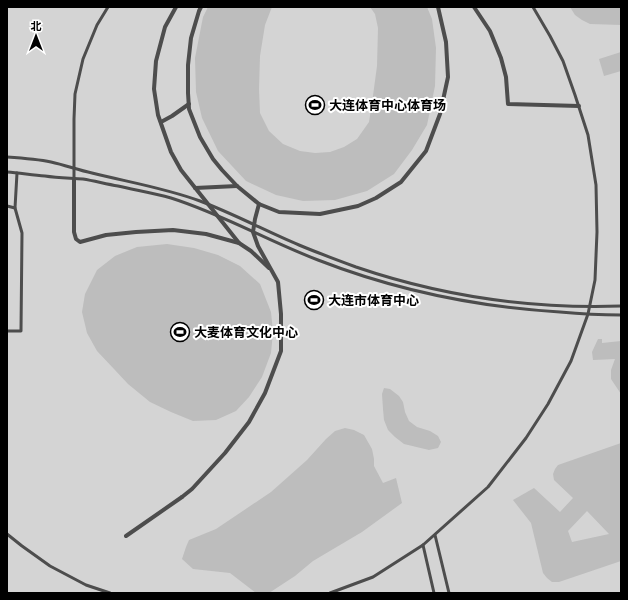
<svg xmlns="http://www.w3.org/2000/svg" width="628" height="600" font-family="Helvetica,'Noto Sans SC',sans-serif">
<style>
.green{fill:#d4d4d4}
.building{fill:#bdbdbd;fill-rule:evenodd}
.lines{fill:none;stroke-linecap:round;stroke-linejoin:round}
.lane{stroke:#4d4d4d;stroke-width:3}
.street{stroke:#4d4d4d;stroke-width:4}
.street-bridge{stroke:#4d4d4d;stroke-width:4}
.labels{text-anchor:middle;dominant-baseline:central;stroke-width:4;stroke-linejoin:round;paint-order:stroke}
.poi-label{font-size:13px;font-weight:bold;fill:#000;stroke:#fff;text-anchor:start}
</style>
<rect width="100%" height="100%" fill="#fff"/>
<rect class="green" x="7" y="7" width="614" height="586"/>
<g class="building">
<polygon points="208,7 272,7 270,12 265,25 260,56 259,89 260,113 269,131 283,144 300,151 315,153 330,152 344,147 357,139 369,122 372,103 377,66 378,28 375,14 370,7 427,7 432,19 436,48 435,86 427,125 412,150 394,174 367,191 335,200 303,201 276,195 246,181 218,151 202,118 196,92 195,58 203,17"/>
<polygon points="570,7 621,7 621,25 590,24 582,20 575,15"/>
<polygon points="621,52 621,71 604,76 599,59"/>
<polygon points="167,244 194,248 218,255 240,266 260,284 271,312 273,332 271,353 262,377 249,397 236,411 216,420 193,421 171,412 150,402 128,384 114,369 97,351 87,333 82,312 85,294 97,270 115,256 137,247"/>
<polygon points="598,339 602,339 602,343 621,341 621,394 611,379 611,370 615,359 593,360 592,352"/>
<polygon points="384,388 390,389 399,396 403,402 405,412 409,421 417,427 430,431 438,436 441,442 438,448 429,450 404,444 395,437 388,430 384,420 383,409 382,394"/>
<polygon points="345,428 354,430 364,435 372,449 374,459 374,466 383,483 396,478 402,503 362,532 313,561 295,576 269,593 256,593 230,573 193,569 182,559 186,547 189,540 216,529 271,492 307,460 326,439 335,431"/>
<path d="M 621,443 L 621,561 L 559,582 L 552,582 L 547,578 L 543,573 L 531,523 L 513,500 L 534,488 L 560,512 L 573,498 L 554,480 L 553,474 L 555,469 L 558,465 ZM 587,511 L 609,534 L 572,542 L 568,531 Z"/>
</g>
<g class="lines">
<g class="lane">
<path d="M 7,157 C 22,158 37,159 51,162 C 65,165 78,170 92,173 C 128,182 165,188 200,201 C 234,214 266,231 299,245 C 318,253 337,260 356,267 C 441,296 532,309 621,306"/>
<path d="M 7,172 C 20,173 32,175 45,176 C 58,178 71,178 83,179 C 95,181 106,184 118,186 C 135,190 153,193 171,198 C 222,214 268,241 318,260 C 395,290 478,307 560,312 C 581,314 601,315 621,315"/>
<polyline points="74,179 74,119 75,94 83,59 97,25 108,7"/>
<polyline points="7,206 15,208"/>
<polyline points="7,331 21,331 22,233 15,208 17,173"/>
<polyline points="7,534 22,546 50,566 86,585 110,593"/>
<polyline points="435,535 449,593"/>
<polyline points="423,545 434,593"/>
<polyline points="330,593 373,577 423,545 488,487 526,438 548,404 571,361 588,314 595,280 597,232 596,185 588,135 575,95 563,61 550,36 533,7"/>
</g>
<g class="street">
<polyline points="201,7 199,11 191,38 188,65 188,93 189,109 200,137 213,159 222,170 237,186 259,204 279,212 320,214 358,206 376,198 401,182 426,151 440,114 448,77 446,42 438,7"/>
<polyline points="474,7 490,31 501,58 506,77 508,104 579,106"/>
<polyline points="161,122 172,116 189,104"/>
<polyline points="74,179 74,232 76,239 80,242 106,235 136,232 173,230 206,234 239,243 251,251 269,268"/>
<polyline points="195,188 237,186"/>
<polyline points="126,536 182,497"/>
</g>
<g class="street-bridge">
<polyline points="176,7 165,27 156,61 154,89 158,115 171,152 181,170 239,243"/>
<polyline points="182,497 192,489 225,453 249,422 265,393 281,351 281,314 278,282 258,246 253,232 255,219 259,204"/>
</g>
</g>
<defs>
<g id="stadium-ring" transform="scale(1)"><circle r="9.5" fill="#fff" stroke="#000" stroke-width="1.5"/><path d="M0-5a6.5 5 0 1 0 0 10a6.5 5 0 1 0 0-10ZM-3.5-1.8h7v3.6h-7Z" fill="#000"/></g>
</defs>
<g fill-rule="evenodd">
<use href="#stadium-ring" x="315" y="105"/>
<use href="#stadium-ring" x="314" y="300"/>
<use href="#stadium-ring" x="180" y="332"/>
</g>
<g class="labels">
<g class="poi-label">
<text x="329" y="105">大连体育中心体育场</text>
<text x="328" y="300">大连市体育中心</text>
<text x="194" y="332">大麦体育文化中心</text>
</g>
</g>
<rect width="628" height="600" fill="none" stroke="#000000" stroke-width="16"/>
<g transform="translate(36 36)" stroke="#ffffff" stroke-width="3" paint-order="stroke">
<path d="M0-3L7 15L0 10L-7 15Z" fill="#000000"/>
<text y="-6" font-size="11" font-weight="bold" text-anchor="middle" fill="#000000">北</text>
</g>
</svg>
